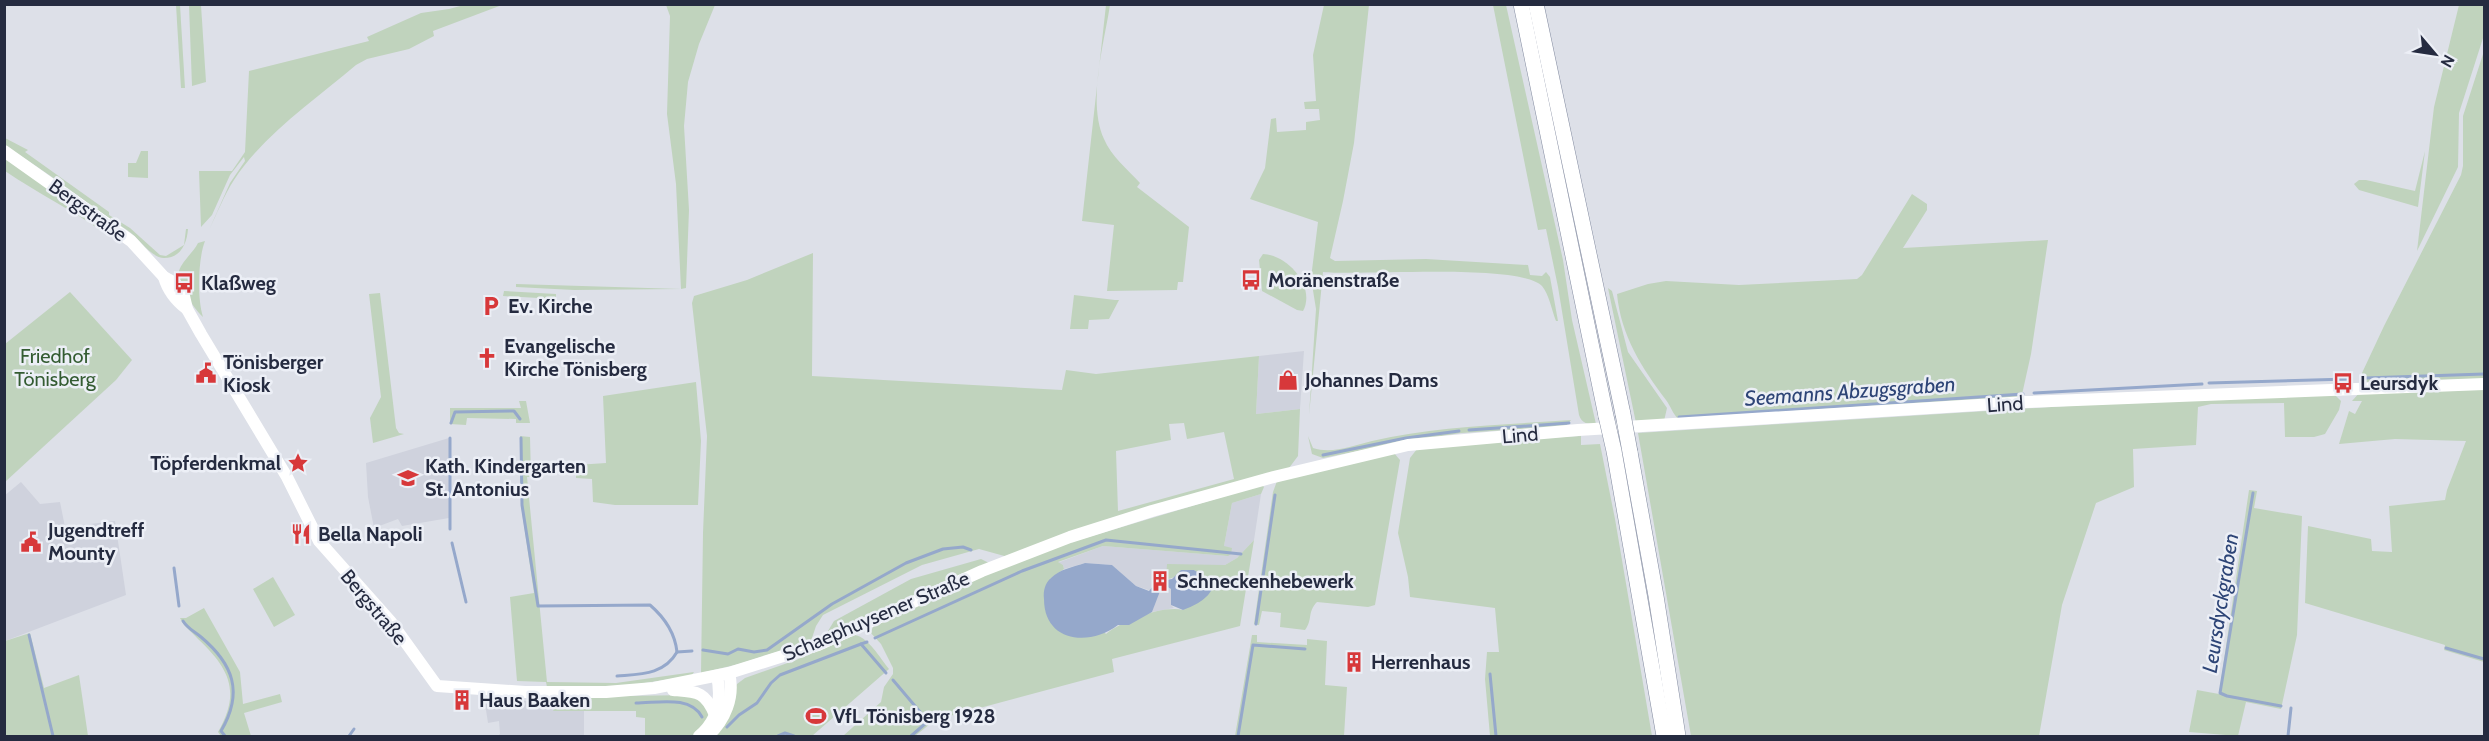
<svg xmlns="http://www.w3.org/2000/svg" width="2489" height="741" font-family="Cabin,sans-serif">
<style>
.built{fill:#cfd2dd}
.green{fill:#c0d3bd;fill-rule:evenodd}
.water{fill:#95a8cb}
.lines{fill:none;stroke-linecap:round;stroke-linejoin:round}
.stream{stroke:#95a8cb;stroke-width:3}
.highway-casing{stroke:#838ba0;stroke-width:16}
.secondary{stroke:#fff;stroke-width:12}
.highway{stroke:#fff;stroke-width:15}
.highway-bridge-casing{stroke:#838ba0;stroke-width:16;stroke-linecap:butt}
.highway-bridge{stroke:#fff;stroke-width:15}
.labels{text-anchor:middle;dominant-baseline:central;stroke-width:5;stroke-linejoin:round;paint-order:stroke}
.street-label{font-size:20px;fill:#252b40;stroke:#eceff6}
.poi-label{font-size:20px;font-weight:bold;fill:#252b40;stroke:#eceff6;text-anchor:start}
.park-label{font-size:20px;fill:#345c32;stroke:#eceff6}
.water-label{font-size:21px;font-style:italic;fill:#2d4476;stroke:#eceff6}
</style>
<rect width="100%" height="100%" fill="#dde0e8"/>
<g class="built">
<polygon points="1304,351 1300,409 1256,414 1259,356"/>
<polygon points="449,438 449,518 402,526 398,519 374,528 368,497 366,463"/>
<polygon points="21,482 40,504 60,502 65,527 115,521 126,595 5,641 4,496"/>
<polygon points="1261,494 1254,540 1237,558 1225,565 1214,566 1168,565 1166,586 1171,589 1171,605 1174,608 1152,612 1158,593 1136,586 1112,565 1085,563 1064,569 1063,565 1057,563 1103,546 1228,556 1224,546 1232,503"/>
<polygon points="484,697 557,704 554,711 584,711 584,736 498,736 500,734 499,721 488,723"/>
</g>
<g class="green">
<polygon points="176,5 180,5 185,88 181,88"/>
<polygon points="189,5 201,5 206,82 192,86"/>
<path d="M 464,5 L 502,5 L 433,31 L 434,36 L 409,49 L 367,59 L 356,65 C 315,100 264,134 234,180 C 224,195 217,214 209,230 L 230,183 L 245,161 L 244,157 L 230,175 L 212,215 L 201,227 L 199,171 L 232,171 L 245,152 L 249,71 L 369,41 L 367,37 L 421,13 L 449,9 Z"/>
<polygon points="666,5 715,5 699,44 688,82 684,126 689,210 686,288 681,289 574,290 516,287 516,284 681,289 676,184 667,114 670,16"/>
<path d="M 1106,5 L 1110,5 C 1104,44 1087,102 1104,139 C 1111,156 1128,170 1140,183 L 1137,187 L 1189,227 L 1183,282 L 1178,282 L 1177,290 L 1107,291 L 1114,225 L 1082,221 Z"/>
<path d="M 1324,5 L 1369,5 L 1354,143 L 1343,201 L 1330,258 L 1335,261 L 1426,259 L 1528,265 L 1530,275 L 1542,276 L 1546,272 L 1550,277 L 1558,321 L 1556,321 C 1552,311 1549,294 1542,286 C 1519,263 1362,276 1323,272 L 1309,415 L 1316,309 L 1311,278 L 1318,222 L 1250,199 L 1265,168 L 1271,119 L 1276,118 L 1277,132 L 1306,130 L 1306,122 L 1320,120 L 1319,109 L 1305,109 L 1304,102 L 1316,101 L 1313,55 Z"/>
<path d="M 1493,5 L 1506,5 L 1563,260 L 1572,320 L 1596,424 C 1588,424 1582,424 1579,415 L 1558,287 L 1546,229 L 1538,230 Z"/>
<polygon points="2459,5 2484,5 2484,35 2459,113 2458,167 2417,251 2434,107"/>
<polygon points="2484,51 2484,379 2363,382 2362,373 2384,326 2461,175 2463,166 2463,116"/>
<path d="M 5,138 L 28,150 L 25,152 L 109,212 L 109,215 L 130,228 L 160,255 L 166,256 L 184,245 L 186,229 L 188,229 C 187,243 181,258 164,258 C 151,258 138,237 127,230 C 86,203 47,171 5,146 Z"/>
<polygon points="141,151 148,151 148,178 128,177 128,163 136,163"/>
<polygon points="2425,151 2418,207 2359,190 2354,184 2359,180 2366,180 2415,191"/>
<path d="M 4,157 L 109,231 L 109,234 L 103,232 C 71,209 37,193 5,171 Z"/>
<path d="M 1912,194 L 1927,204 L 1927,210 L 1903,248 L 2048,240 L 2031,354 L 2021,399 L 1679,420 C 1673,414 1671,407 1666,400 C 1642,368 1621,336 1617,294 L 1648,284 L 1666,281 L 1739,285 L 1857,279 L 1862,275 Z"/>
<path d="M 205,241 C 198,259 197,298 203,317 C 195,310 176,283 179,271 C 182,261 193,253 198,243 Z"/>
<path d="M 813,253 L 812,376 L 1062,390 L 1066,370 L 1096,374 L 1259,356 L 1256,414 L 1300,409 L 1298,456 L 1289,468 L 1008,557 L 979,549 L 922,565 L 823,615 L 816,626 L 811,641 L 739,664 L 701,673 L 703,533 L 707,436 L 692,303 L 694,296 L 747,280 ZM 1184,423 L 1187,439 L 1224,432 L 1234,479 L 1118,511 L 1116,451 L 1171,440 L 1169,424 Z"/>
<path d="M 1263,254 C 1288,255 1316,287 1303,311 L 1297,310 L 1262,291 L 1259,260 Z"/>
<polygon points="1608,288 1612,291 1628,352 1667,408 1664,421 1636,423"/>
<polygon points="504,291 556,294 556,299 503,296"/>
<polygon points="70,292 132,360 116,380 5,482 5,344"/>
<polygon points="380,293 396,428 399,433 404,434 373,443 370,418 381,397 369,294"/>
<polygon points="1074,295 1115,300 1119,300 1109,319 1089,320 1088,329 1070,329"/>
<polygon points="696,382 701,441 698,505 615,505 593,502 592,479 576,478 576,465 606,463 603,396"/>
<polygon points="2484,389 2484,662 2444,650 2445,645 2305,603 2308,526 2371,539 2372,551 2392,552 2389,506 2445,500 2447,490 2466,441 2395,439 2339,444 2349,411 2355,414 2362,401 2352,401 2360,392"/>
<polygon points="2333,393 2341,401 2339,410 2325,434 2314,437 2285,437 2284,403 2211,404 2198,407 2196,445 2133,449 2134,487 2096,503 2062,605 2039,736 1691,736 1638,433 2209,397"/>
<polygon points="519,401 526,401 530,423 516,423 516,419 467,418 466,425 450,424 450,408 521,408"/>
<path d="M 1571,420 L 1566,426 L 1461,433 L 1408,441 L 1323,458 L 1312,454 L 1308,436 L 1313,448 C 1332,454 1352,446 1372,441 C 1437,426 1504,425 1571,420 Z"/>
<polygon points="520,436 530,437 531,477 527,477 547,682 616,683 694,672 691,676 618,687 547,687 546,682 517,681 510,597 534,593 521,505"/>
<polygon points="1581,436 1581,445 1600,444 1615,519 1652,736 1490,736 1485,679 1487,652 1499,652 1495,608 1410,597 1408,577 1398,533 1410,458 1417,449 1488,441"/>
<path d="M 1394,453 L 1400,460 L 1375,605 L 1368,607 L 1317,602 C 1307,612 1313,620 1305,630 L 1280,627 L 1281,613 L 1262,611 L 1259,625 L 1254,624 L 1273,492 L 1277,481 Z"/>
<path d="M 1262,485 L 1264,487 L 1261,494 L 1232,503 L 1224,546 L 1232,548 L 1231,554 L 1228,556 L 1103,546 L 1058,562 L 1063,565 L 1064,569 L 1050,579 L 1106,634 C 1122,621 1163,605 1183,610 L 1213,583 L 1194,570 L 1166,580 L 1167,564 L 1225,565 L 1237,558 L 1254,540 L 1240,626 L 1112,659 L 1114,672 L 935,720 L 915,736 L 843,736 L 881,702 L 884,687 L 893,674 L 893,668 L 881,644 L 870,632 L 874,626 L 990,573 L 1062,545 Z"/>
<polygon points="2249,490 2257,491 2254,508 2302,516 2297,635 2281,709 2246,702 2238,736 2189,732 2197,690 2219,694"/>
<polygon points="981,559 989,563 831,633 828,631 834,621 911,579"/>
<polygon points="273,577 295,615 274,627 253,589"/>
<path d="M 204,608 L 240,672 L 243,704 L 280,694 L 282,702 L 244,713 L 251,736 L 221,736 L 218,732 C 241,692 230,669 198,639 C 191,631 185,628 180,618 L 186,618 Z"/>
<polygon points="30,633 44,688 79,675 88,736 5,736 5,641"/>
<path d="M 855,635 C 869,638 880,658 889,669 L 812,736 L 712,736 L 737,684 L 745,678 L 796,660 Z"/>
<polygon points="1252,635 1257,635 1257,642 1307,645 1307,639 1327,641 1325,685 1347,687 1344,736 1235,736"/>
<polygon points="693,695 701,698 710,716 695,736 645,736 645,718 636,717 636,711 553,711 557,704 553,697"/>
</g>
<g class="water">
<path d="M 1085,563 L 1112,565 L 1136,586 L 1149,591 L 1154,585 L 1162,586 L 1152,612 L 1129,625 L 1118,625 C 1089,647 1044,642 1044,599 C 1043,591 1045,583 1051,578 C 1060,569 1073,567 1085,563 Z"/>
<path d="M 1181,570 L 1194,570 L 1214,583 C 1211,598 1196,605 1183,610 L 1171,605 L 1171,589 L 1166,586 L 1166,580 L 1172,579 Z"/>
</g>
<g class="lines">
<g class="stream">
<polyline points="2364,378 2484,374"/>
<polyline points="2209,383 2349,379"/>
<polyline points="2034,393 2202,384"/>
<polyline points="1679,417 2023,394"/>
<polyline points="451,423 455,412 514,411 520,419"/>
<polyline points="1469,430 1569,423"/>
<path d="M 521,438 L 522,505 L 538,606 L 650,605 C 665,618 675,633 677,652 L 692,651"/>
<polyline points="1323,455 1406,438 1459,431"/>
<polyline points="2253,493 2220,693 2227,696 2281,706"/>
<polyline points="450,529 450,438"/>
<polyline points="452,543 466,602"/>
<polyline points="174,568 179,606"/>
<path d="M 183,621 C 188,629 194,631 201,637 C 233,664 244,692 221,731 L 225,736"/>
<polyline points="1256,624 1275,495"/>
<polyline points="29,635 53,736"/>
<polyline points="875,638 1022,571 1106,540 1241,554"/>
<polyline points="867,642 861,644 886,673"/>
<polyline points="2446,648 2484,659"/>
<polyline points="703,650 728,654 738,649 754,652 767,650 832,604 906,563 943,549 963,547 971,550"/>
<polyline points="1490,674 1496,736"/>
<path d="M 617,676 C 640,674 664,675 677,652"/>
<polyline points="893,680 926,719 926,723 911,736"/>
<path d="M 636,703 C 658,703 690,695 702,717"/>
<polyline points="727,727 739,715 757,703 771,683 780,675 861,644"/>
<polyline points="349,736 354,729"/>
<polyline points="778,736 785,733 794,736"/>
<polyline points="1238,736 1253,645 1305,649"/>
<polyline points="2288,736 2291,708"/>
</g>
<g class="highway-casing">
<g id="highway">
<polyline points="1521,4 1606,416"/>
<polyline points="1536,4 1623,414"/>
<polyline points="1614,451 1664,736"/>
<polyline points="1630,452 1656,596 1678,736"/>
</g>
</g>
<g class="secondary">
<polyline points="4,151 131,241 164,277 175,283 184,296 187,309 201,334 287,477 319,541 391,622 437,686 525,692 606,692 654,688 729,673 818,645 982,571 1070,537 1152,511 1270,478 1408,445 1578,430 2026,402 2484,384"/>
<path d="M 164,277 C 168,291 175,300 187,309"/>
<path d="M 673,690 C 697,692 705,691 715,715"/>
<path d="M 699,736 C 717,721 722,699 717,676"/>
<path d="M 708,736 C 725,720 735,697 729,673"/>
</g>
<use href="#highway" class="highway"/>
<g class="highway-bridge-casing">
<g id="highway-bridge">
<polyline points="1623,414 1630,452"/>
<polyline points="1606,416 1614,451"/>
</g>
</g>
<use href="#highway-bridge" class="highway-bridge"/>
</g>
<defs>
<g id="bus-bare" transform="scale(1.62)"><path d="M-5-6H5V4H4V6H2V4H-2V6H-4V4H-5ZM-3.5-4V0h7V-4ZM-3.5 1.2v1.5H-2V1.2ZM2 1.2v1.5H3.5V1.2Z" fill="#d7383a" stroke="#eceff6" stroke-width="2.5" paint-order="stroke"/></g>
<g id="parking-bare" transform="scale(1.62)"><path d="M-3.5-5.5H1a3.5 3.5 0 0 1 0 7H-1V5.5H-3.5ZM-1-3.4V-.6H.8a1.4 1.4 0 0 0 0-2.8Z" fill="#d7383a" stroke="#eceff6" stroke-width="2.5" paint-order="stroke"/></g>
<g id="church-bare" transform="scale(1.62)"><path d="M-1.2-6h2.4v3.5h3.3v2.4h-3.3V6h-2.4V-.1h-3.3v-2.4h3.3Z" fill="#d7383a" stroke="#eceff6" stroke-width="2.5" paint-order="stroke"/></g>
<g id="civic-bare" transform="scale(1.62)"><path d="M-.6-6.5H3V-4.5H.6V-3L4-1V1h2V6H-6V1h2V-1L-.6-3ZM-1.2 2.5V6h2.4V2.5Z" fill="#d7383a" stroke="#eceff6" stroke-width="2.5" paint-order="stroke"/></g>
<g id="shop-bare" transform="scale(1.62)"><path d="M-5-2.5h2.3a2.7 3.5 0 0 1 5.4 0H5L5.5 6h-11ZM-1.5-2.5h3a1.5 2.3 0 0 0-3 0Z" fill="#d7383a" stroke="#eceff6" stroke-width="2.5" paint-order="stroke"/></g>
<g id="sight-bare" transform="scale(1.62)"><path d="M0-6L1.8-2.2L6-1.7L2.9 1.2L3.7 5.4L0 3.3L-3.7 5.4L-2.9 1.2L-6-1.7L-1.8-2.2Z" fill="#d7383a" stroke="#eceff6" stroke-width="2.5" paint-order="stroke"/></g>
<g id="school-bare" transform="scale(1.62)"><path d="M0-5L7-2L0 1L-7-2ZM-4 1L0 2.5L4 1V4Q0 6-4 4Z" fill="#d7383a" stroke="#eceff6" stroke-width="2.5" paint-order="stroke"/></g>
<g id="restaurant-bare" transform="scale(1.62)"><path d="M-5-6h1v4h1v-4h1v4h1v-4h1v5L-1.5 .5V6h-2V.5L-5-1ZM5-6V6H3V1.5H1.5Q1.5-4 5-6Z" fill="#d7383a" stroke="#eceff6" stroke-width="2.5" paint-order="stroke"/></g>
<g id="building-bare" transform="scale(1.62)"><path d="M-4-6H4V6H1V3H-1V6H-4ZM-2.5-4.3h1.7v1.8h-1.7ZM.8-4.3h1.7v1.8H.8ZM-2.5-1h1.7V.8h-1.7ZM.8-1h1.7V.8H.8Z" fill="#d7383a" stroke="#eceff6" stroke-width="2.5" paint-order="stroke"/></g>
<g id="stadium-bare" transform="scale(1.62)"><path d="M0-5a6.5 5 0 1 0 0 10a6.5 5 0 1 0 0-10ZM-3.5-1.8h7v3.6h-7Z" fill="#d7383a" stroke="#eceff6" stroke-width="2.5" paint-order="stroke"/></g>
</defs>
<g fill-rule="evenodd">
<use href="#bus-bare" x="1251" y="280"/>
<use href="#bus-bare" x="184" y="283"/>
<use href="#parking-bare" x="491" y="306"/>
<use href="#church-bare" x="487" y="358"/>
<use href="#civic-bare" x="206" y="373"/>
<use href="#shop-bare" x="1288" y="380"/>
<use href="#bus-bare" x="2343" y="383"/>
<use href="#sight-bare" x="298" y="463"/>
<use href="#school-bare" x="408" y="478"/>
<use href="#restaurant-bare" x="301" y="534"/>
<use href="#civic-bare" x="31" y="542"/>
<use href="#building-bare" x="1160" y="581"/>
<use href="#building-bare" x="1354" y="662"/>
<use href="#building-bare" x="462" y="700"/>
<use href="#stadium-bare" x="816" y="716"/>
</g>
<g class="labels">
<g class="street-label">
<text transform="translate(88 210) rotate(36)">Bergstraße</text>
<text transform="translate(2005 404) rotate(-4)">Lind</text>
<text transform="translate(1520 435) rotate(-5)">Lind</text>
<text transform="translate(374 607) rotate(50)">Bergstraße</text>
<text transform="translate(876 616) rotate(-23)">Schaephuysener Straße</text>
</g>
<g class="poi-label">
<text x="1268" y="280">Moränenstraße</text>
<text x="201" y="283">Klaßweg</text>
<text x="508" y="306">Ev. Kirche</text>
<text x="504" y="346">Evangelische<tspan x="504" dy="23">Kirche Tönisberg</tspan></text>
<text x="223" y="362">Tönisberger<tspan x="223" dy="23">Kiosk</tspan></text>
<text x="1305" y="380">Johannes Dams</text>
<text x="2360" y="383">Leursdyk</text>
<text x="281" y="463" text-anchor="end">Töpferdenkmal</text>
<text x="425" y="466">Kath. Kindergarten<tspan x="425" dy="23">St. Antonius</tspan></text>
<text x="48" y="530">Jugendtreff<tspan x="48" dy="23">Mounty</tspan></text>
<text x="318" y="534">Bella Napoli</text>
<text x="1177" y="581">Schneckenhebewerk</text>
<text x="1371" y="662">Herrenhaus</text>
<text x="479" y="700">Haus Baaken</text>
<text x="833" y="716">VfL Tönisberg 1928</text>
</g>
<g class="park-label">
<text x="55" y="356">Friedhof<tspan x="55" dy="23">Tönisberg</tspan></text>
</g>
<g class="water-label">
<text transform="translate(1850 391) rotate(-4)">Seemanns Abzugsgraben</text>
<text transform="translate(2220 603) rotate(-81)">Leursdyckgraben</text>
</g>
</g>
<rect width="2489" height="741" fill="none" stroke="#252b40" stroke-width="12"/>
<g transform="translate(2435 54) rotate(119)" stroke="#eceff6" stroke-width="4.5" paint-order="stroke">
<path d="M0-4.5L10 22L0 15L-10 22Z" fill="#252b40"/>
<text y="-9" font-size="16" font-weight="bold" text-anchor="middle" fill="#252b40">N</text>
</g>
</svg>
